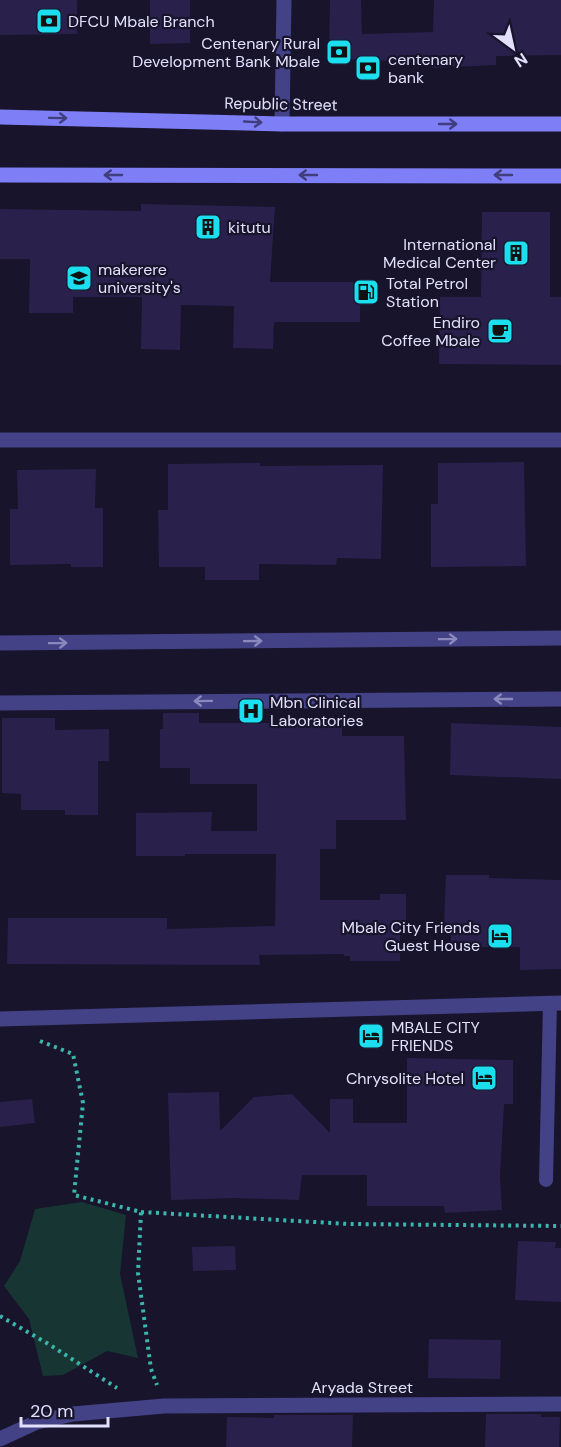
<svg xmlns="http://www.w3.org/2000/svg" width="561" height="1447" font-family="'DM Sans',sans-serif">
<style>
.green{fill:#173533}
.building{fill:#29214b}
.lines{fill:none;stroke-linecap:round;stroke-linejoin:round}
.path{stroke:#3bb6ac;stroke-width:4;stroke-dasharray:3 4.5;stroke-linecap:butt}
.lane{stroke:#434287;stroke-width:14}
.street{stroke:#434287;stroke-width:15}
.secondary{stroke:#7e7ef6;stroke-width:15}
.oneway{stroke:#403e7c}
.oneway2{stroke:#8b89bc}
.labels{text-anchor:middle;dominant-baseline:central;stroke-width:4.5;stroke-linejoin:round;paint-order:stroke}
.poi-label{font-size:16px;fill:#e3e0fd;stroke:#17142b;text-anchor:start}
.street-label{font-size:16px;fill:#e3e0fd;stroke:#17142b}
</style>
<rect width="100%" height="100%" fill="#17142b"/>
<polygon class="green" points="82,1202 126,1215 120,1274 138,1358 107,1351 63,1375 43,1376 29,1319 4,1286 20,1261 35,1209"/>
<g class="building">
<polygon points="0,0 77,0 77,34 0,35"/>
<polygon points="150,0 190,0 190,43 150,44"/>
<polygon points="330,0 361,0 362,34 433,32 434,0 561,0 561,55 496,56 496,65 432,68 433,62 329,59"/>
<polygon points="141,204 275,207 270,282 360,282 360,322 274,322 273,349 233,348 234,306 181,305 180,350 141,349 142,297 73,297 73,313 29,313 30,259 0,259 0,209 141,211"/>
<polygon points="482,212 550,212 550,297 561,297 561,365 439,364 440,297 481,297"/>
<polygon points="524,462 526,566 431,567 431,504 438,504 438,463"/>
<polygon points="260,463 260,466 383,465 381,559 337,558 336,565 259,564 259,580 205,580 205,567 159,567 158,510 168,510 168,464"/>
<polygon points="96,469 95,508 103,508 103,567 71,567 71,564 10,565 10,509 18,509 17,470"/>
<polygon points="163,713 199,713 199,723 285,723 285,718 342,719 342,736 404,736 406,820 336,820 336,849 320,849 320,900 380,900 380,894 406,894 406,925 400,925 400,961 350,961 350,956 344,956 344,954 259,955 260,965 7,964 8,918 167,918 167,929 275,926 276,854 185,854 185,856 136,856 136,813 212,812 211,831 257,831 257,784 190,784 190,768 160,768 160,729 163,729"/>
<polygon points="2,718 55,718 55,730 109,729 109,761 98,761 98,815 65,815 65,810 21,810 21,794 2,793"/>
<polygon points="451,723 561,727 561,779 450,775"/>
<polygon points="446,875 489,875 489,878 561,880 561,969 520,970 520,947 451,947 451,925 444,925"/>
<polygon points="407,1058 513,1060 513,1104 504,1104 500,1176 502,1210 445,1213 444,1206 367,1206 367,1175 302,1175 299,1200 236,1198 171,1200 168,1093 219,1092 220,1131 254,1097 292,1094 330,1133 330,1099 353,1099 353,1123 407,1123"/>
<polygon points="32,1099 35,1123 0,1127 0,1102"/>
<polygon points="518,1241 556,1242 555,1248 561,1248 561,1302 515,1300"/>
<polygon points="235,1246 236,1270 193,1271 192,1247"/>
<polygon points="429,1339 501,1340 500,1379 428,1378"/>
<polygon points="486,1414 541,1414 541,1417 560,1417 559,1447 485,1447"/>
<polygon points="274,1415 353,1415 352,1447 226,1447 227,1417 274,1418"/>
</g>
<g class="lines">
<g class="path">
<polyline points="40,1041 73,1054 83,1103 74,1195 141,1212 138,1273 151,1369 157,1385"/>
<polyline points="141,1212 349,1224 561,1226"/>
<polyline points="0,1316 50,1345 117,1388"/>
</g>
<polyline class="lane" points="546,1180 550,1003"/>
<g class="street">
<polyline points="282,124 284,0"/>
<polyline points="0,440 561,440"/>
<polyline points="0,643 561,638"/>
<polyline points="0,703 561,699"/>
<polyline points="0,1019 561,1003"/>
<polyline points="0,1439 37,1422 73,1414 164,1406 561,1404"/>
</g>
<g class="secondary">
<polyline points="0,117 282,124 561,124"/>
<polyline points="0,175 561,176"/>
</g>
</g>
<defs><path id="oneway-shaft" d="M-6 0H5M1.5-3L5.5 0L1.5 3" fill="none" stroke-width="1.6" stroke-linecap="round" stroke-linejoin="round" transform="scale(1.5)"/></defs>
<g class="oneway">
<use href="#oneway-shaft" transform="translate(58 118) rotate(1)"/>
<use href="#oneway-shaft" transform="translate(253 122) rotate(3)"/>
<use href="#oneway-shaft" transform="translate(448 124)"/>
<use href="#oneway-shaft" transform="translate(113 175) rotate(-180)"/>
<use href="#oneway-shaft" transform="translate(308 175) rotate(-180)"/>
<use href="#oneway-shaft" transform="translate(503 175) rotate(-180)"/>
</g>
<g class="oneway2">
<use href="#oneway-shaft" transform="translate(448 639) rotate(-1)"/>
<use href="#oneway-shaft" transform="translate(253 641) rotate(-1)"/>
<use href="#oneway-shaft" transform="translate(58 643) rotate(-1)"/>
<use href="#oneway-shaft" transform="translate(503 699) rotate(-180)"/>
<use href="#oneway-shaft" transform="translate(203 701) rotate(179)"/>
</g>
<defs>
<g id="bank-square" transform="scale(1.35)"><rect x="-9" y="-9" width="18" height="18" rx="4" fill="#1bdfef" stroke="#17142b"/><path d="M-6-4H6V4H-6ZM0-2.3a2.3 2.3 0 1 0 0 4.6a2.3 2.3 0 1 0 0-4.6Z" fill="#111"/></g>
<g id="building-square" transform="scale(1.35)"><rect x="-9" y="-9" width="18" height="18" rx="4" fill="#1bdfef" stroke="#17142b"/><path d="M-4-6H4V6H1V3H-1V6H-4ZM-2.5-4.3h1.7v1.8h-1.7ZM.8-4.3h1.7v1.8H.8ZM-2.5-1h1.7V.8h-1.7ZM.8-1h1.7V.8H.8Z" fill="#111"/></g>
<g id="university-square" transform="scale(1.35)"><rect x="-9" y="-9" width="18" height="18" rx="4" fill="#1bdfef" stroke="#17142b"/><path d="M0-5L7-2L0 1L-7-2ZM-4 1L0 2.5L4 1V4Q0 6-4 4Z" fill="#111"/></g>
<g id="fuel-square" transform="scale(1.35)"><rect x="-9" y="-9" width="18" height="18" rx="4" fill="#1bdfef" stroke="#17142b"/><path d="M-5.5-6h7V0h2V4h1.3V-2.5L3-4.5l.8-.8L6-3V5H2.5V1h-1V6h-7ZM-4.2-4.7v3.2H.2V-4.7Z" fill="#111"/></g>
<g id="cafe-square" transform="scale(1.35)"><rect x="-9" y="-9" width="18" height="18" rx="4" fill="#1bdfef" stroke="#17142b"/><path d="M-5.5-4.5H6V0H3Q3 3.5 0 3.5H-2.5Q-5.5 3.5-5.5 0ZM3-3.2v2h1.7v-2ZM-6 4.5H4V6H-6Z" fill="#111"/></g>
<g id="hospital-square" transform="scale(1.35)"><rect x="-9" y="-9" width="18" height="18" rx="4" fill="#1bdfef" stroke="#17142b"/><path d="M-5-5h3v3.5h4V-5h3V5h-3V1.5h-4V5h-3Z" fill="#111"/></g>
<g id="hotel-square" transform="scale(1.35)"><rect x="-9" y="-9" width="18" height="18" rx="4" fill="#1bdfef" stroke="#17142b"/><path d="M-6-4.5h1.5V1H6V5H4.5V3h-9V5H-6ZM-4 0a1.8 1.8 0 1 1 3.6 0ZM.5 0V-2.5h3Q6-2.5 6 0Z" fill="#111"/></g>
</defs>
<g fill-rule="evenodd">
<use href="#bank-square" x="49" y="21"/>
<use href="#bank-square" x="339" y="52"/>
<use href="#bank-square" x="368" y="68"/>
<use href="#building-square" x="208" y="227"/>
<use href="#building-square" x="516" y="253"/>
<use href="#university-square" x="79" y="278"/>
<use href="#fuel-square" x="366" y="292"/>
<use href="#cafe-square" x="500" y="331"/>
<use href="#hospital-square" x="251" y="711"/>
<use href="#hotel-square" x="500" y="936"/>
<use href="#hotel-square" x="371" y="1036"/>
<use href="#hotel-square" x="484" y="1078"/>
</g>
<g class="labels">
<g class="poi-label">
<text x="68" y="21">DFCU Mbale Branch</text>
<text x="320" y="43" text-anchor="end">Centenary Rural<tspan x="320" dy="18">Development Bank Mbale</tspan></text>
<text x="388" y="59">centenary<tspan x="388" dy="18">bank</tspan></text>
<text x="228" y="227">kitutu</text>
<text x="496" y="244" text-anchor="end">International<tspan x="496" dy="18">Medical Center</tspan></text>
<text x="98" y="269">makerere<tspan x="98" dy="18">university's</tspan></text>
<text x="386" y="283">Total Petrol<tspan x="386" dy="18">Station</tspan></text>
<text x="480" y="322" text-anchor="end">Endiro<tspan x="480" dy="18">Coffee Mbale</tspan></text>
<text x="270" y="702">Mbn Clinical<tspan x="270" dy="18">Laboratories</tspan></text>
<text x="480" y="927" text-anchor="end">Mbale City Friends<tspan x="480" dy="18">Guest House</tspan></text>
<text x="391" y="1027">MBALE CITY<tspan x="391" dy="18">FRIENDS</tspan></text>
<text x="464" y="1078" text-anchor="end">Chrysolite Hotel</text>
</g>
<g class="street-label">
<text transform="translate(281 104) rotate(1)">Republic Street</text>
<text x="362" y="1387">Aryada Street</text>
</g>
</g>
<g transform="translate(513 48) rotate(147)" stroke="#17142b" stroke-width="4.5" paint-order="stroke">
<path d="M0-4.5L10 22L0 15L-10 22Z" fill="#e3e0fd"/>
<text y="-9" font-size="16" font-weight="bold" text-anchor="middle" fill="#e3e0fd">N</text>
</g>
<path d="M21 1417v9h87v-9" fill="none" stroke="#e3e0fd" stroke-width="3"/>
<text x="30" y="1417" font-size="18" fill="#e3e0fd" stroke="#17142b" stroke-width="4.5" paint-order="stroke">20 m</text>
</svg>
